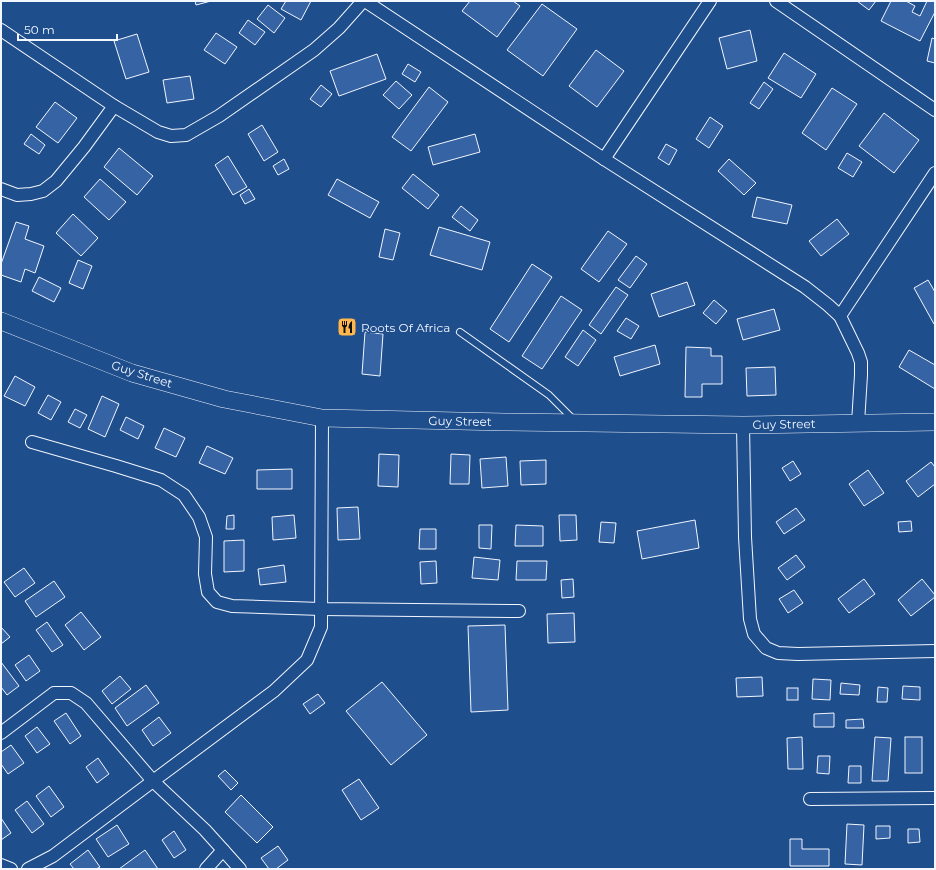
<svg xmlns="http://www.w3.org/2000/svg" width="936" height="870" font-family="Montserrat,sans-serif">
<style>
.building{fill:#3563a3;stroke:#f2f6ff}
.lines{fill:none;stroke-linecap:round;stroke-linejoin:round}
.lane-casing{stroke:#f2f6ff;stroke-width:8}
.street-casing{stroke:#f2f6ff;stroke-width:14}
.secondary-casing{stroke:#f2f6ff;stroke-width:18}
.lane{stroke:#1f4e8c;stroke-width:6}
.street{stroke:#1f4e8c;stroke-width:12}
.secondary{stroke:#1f4e8c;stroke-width:17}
.labels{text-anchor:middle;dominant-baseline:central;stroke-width:3;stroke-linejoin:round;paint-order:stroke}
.poi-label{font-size:12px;fill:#f2f6ff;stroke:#1f4e8c;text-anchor:start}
.street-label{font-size:12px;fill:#f2f6ff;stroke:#1f4e8c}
</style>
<rect width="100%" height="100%" fill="#1f4e8c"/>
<g class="building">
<polygon points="195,1 211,1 196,5"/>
<polygon points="286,1 311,1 301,20 281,9"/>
<polygon points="470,1 513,1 520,6 497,37 462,11"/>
<polygon points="857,1 876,1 869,10"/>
<polygon points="891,1 906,1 915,6 912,12 920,16 927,1 935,1 935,12 920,41 881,21"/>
<polygon points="542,4 577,29 543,76 507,50"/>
<polygon points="268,5 285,18 274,33 257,19"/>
<polygon points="248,20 265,32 255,45 239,33"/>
<polygon points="750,30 757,61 727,69 719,38"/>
<polygon points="216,33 237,47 225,64 204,50"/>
<polygon points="137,34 149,72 126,79 114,41"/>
<polygon points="932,38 935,39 935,63 927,61"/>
<polygon points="596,50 624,71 597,107 569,86"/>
<polygon points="784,53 816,74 801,98 768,78"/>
<polygon points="377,54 386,79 339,96 330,71"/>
<polygon points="408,64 421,72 415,82 402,74"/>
<polygon points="190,76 194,99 167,103 163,80"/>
<polygon points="396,81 412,95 399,109 383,95"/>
<polygon points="764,82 773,89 759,109 750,103"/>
<polygon points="321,85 332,94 321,107 310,99"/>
<polygon points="429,87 448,102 411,151 392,137"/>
<polygon points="832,88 857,104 826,150 802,133"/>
<polygon points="55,102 77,118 58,143 36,127"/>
<polygon points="884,113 919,140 894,173 859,146"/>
<polygon points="710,117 723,126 709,148 696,139"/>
<polygon points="262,125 278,152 264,161 248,134"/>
<polygon points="31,134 45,145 39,154 24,144"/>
<polygon points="475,134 480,152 433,165 428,147"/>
<polygon points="666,144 677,150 669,165 658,158"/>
<polygon points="119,148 153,176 137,195 104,167"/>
<polygon points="847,153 862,162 853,177 838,168"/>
<polygon points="228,156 247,187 233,195 215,165"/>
<polygon points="284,159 289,169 278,175 273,166"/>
<polygon points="729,159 756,183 744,195 718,171"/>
<polygon points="413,174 439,195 428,209 402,188"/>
<polygon points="100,179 126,202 109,220 84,197"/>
<polygon points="337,179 379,202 370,218 328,195"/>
<polygon points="249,189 255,199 245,204 240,195"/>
<polygon points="757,197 792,205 787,224 752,217"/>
<polygon points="461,206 478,220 470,231 452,217"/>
<polygon points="73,214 98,238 81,256 56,233"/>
<polygon points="837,219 849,234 821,256 809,241"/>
<polygon points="16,222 29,226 25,239 44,246 35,273 25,269 21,282 1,275 1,264"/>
<polygon points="439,227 490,242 482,270 430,255"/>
<polygon points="385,229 400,233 393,260 379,257"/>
<polygon points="608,231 627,244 599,282 581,269"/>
<polygon points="636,256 647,264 630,288 618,280"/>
<polygon points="78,260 92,266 83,289 69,283"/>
<polygon points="532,264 552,277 509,342 490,329"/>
<polygon points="39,277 61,288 54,302 32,291"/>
<polygon points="928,280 935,292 935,323 934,324 914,288"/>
<polygon points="687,282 695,305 659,317 651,294"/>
<polygon points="616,287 628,295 601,334 589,325"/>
<polygon points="561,296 582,310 542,369 522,356"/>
<polygon points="714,300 727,311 716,324 703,313"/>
<polygon points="774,309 780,330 743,340 737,319"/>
<polygon points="626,318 639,326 631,339 617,331"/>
<polygon points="583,330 596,340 578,366 565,357"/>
<polygon points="365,332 383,334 380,376 362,374"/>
<polygon points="655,345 660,364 620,376 614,357"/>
<polygon points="686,347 711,348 711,356 722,356 722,384 702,384 702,397 685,397"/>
<polygon points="909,350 935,365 935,389 899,367"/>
<polygon points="775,367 776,395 747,396 746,368"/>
<polygon points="15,376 35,387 25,406 4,396"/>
<polygon points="48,395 61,402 51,420 38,413"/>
<polygon points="102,396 119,404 105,437 88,429"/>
<polygon points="75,409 87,415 80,428 68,422"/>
<polygon points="126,417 144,426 138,439 120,430"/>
<polygon points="164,428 185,438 176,457 155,448"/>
<polygon points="207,446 233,458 225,474 199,463"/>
<polygon points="379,454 399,455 398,487 378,486"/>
<polygon points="451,454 470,455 469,484 450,484"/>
<polygon points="506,457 508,486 482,488 480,459"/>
<polygon points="546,460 546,484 521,485 520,461"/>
<polygon points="793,461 801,474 790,481 782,468"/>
<polygon points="931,462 935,467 935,484 918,497 906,481"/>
<polygon points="292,469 292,489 257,489 257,470"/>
<polygon points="868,470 884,493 864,506 849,484"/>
<polygon points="358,507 360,539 338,540 337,508"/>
<polygon points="796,508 805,520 784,534 776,522"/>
<polygon points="234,515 234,529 226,529 227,516"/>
<polygon points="294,515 296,538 273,540 272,517"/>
<polygon points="559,515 576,515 577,540 560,541"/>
<polygon points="695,520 699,548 642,559 637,531"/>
<polygon points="911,521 912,531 899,532 898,522"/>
<polygon points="601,522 616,523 614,543 599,542"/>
<polygon points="479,525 492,525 491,549 479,548"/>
<polygon points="516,525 543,526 543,546 515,546"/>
<polygon points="420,529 436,529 436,549 419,549"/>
<polygon points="244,540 244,571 224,572 224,541"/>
<polygon points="796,555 805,567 787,580 778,568"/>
<polygon points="474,557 500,560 498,580 472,578"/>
<polygon points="436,561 437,583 421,584 420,562"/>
<polygon points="517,561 547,561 546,580 516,580"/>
<polygon points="284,565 286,582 260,585 258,569"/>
<polygon points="24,568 35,583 15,597 4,582"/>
<polygon points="573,579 574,597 562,598 561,580"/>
<polygon points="864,579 875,594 849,613 838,599"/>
<polygon points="922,579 935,595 935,597 911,616 898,600"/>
<polygon points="54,581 65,597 36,617 25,601"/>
<polygon points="794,590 803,603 788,613 779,599"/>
<polygon points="81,612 101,637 84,650 65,625"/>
<polygon points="574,613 575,642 548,643 547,614"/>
<polygon points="47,622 63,645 52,652 36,630"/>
<polygon points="505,625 508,710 471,712 468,626"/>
<polygon points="1,627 10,637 1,644"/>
<polygon points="29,655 40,671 26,681 15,665"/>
<polygon points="1,662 19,686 7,695 1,687"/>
<polygon points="120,676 131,689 112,704 102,691"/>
<polygon points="762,677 763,696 737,697 736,678"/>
<polygon points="813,679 831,680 830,700 812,699"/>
<polygon points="382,682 427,735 391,765 346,711"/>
<polygon points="841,683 860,685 859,695 840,694"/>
<polygon points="146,685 159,703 127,726 115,708"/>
<polygon points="903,686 920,687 920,700 902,699"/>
<polygon points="878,687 888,688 887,702 877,702"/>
<rect x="787" y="688" width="11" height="12"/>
<polygon points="318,694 325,703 310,714 303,704"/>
<polygon points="66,713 81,736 70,744 54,721"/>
<polygon points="834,713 834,727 814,727 814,714"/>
<polygon points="159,717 171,733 153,746 142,730"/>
<polygon points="863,719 864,728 846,728 846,720"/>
<polygon points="37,727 50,744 37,753 25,736"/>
<polygon points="802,737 803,769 788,769 787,738"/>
<polygon points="875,737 891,738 888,781 872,781"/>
<rect x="905" y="737" width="17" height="36"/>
<polygon points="11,745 24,763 8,774 1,764 1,752"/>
<polygon points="818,756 830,756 829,774 817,773"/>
<polygon points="98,758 109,774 97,783 86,767"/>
<polygon points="849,766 861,766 861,783 848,783"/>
<polygon points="225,770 238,783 231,790 218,776"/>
<polygon points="359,779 379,808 361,820 342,790"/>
<polygon points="49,786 64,807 51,817 36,796"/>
<polygon points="241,795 273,827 257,843 225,812"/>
<polygon points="27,801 44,824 32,833 15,810"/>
<polygon points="1,818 11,833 1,840"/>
<polygon points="847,824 864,825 862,865 845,864"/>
<polygon points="117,825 129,844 108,857 96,839"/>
<polygon points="876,826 890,826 890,838 876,839"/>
<polygon points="908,829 919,829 920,842 908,843"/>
<polygon points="174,831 186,850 174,858 162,840"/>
<polygon points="790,839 802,839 802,849 829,849 829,866 790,866"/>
<polygon points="278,846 288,860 276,869 269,869 261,858"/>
<polygon points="88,850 100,867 96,869 74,869 70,864"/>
<polygon points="145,850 158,869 119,869"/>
</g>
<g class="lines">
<g class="lane-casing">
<polyline id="lane" points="460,332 549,395 573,419"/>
</g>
<g class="street-casing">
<g id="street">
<polyline points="365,1 604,159 805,287 828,305 840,316 858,353 861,362 861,375 858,423"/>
<polyline points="776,1 935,110"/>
<polyline points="1,30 114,106 158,132 171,136 186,135 219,116 314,50 339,28 363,1"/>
<polyline points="604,159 710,1"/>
<polyline points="1,189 17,195 31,194 43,191 56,181 84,147 114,106"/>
<polyline points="840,316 935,173"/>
<polyline points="743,425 745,537 750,619 754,634 766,648 778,653 798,654 935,651"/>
<polyline points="32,442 116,466 161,480 184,495 199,517 206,537 205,574 208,592 217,602 232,606 321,609 519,611"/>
<polyline points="1,733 54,693 71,693 86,703 153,781 205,830 223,850 206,869"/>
<polyline points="810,799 935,798"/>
<polyline points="223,850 240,869"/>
<polyline points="1,865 11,869"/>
<polyline points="28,869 53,856 153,781 274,691 307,660 321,627 322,418"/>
</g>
</g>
<g class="secondary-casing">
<polyline id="secondary" points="1,321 132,373 224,399 322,418 505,422 743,425 935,422"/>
</g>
<use href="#lane" class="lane"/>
<use href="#street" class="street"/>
<use href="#secondary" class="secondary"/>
</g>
<defs>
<g id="restaurant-square" transform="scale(1)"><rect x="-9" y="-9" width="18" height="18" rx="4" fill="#ffb74d" stroke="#1f4e8c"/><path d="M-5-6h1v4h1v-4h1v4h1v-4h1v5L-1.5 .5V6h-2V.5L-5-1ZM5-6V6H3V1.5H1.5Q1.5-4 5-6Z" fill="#111"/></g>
</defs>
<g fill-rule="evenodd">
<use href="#restaurant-square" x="347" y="327"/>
</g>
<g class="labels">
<g class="poi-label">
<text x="361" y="327">Roots Of Africa</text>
</g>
<g class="street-label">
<text transform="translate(142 374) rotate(18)">Guy Street</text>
<text transform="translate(460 421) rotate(1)">Guy Street</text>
<text transform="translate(784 424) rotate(-1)">Guy Street</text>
</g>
</g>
<rect width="936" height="870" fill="none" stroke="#f2f6ff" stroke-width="4"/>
<path d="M18 34v6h99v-6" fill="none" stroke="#f2f6ff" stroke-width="2"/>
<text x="24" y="34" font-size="12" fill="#f2f6ff" stroke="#1f4e8c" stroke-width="3" paint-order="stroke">50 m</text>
</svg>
